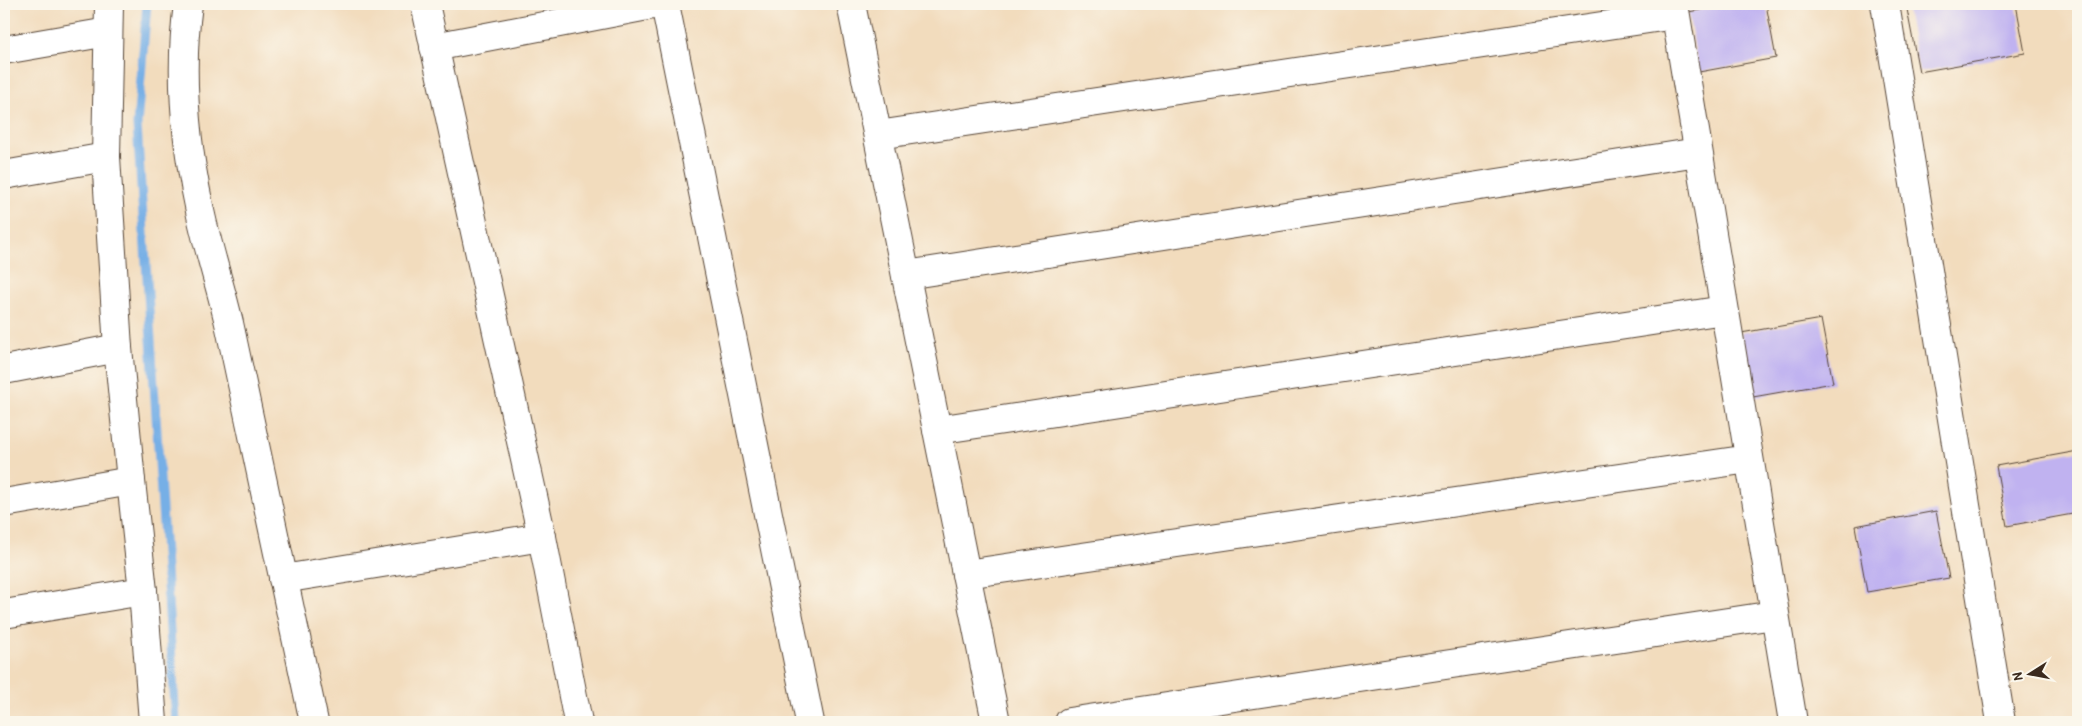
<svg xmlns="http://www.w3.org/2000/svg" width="2082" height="726" font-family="'Patrick Hand',sans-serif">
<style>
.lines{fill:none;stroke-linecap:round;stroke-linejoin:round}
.stream{stroke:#76afe6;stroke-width:9}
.building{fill:#c0b2f0}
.minor-casing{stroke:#564536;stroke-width:30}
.minor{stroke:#fff;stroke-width:28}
</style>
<rect width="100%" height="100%" fill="#fbf7ec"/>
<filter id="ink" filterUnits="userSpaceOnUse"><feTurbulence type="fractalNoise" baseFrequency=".02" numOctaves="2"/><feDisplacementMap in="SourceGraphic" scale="10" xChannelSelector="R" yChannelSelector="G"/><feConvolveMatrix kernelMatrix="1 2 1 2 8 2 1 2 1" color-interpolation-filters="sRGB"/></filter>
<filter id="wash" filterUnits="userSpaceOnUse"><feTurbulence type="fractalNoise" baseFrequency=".0096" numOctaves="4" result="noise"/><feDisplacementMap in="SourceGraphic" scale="20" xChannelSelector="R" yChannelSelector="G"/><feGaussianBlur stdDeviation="1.12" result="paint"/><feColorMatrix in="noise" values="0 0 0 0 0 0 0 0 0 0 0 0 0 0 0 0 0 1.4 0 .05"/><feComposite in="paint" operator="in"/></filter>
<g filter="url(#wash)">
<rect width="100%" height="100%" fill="#f2dcbd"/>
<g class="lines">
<polyline class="stream" points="147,4 137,125 176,722"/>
</g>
<g id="blocks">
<g class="building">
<polygon points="1736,4 1766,4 1776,58 1699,72 1688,12"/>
<polygon points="1906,4 2016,4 2025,53 1919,72"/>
<polygon points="1821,319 1833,383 1753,397 1741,333"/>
<polygon points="2078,451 2078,513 2007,526 1996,466"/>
<polygon points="1936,511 1949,578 1867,592 1855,526"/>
</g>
</g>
</g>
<g filter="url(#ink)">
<use href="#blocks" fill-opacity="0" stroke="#564536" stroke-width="1"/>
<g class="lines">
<g class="minor-casing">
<g id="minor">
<polyline points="109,4 106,157 118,348 131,481 143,591 153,722"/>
<path d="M 188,4 C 179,71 185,140 199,206 C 207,246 220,284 229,323 C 257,456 285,589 314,722"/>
<polyline points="425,4 542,537 578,722"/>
<polyline points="665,4 810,722"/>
<polyline points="851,4 996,722"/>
<polyline points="1674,4 1793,722"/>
<polyline points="1885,4 2001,722"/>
<polyline points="434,47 658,4"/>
<polyline points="4,50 108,32"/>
<polyline points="878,135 1675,15"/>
<polyline points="4,175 106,157"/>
<polyline points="906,275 1698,152"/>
<polyline points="4,370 118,348"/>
<polyline points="937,430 1724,310"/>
<polyline points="4,503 131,481"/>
<polyline points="966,574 1749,459"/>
<polyline points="283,579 542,537"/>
<polyline points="4,614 143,591"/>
<polyline points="1069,722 1774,615"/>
</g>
</g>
<use href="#minor" class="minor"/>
</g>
</g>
<rect width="2082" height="726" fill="none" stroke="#fbf7ec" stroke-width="20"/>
<g transform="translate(2030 674) rotate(259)" stroke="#fbf7ec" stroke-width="4" paint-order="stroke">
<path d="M0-4L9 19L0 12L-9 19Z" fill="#3b2a1e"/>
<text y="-8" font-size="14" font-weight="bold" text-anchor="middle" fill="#3b2a1e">N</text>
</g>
</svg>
